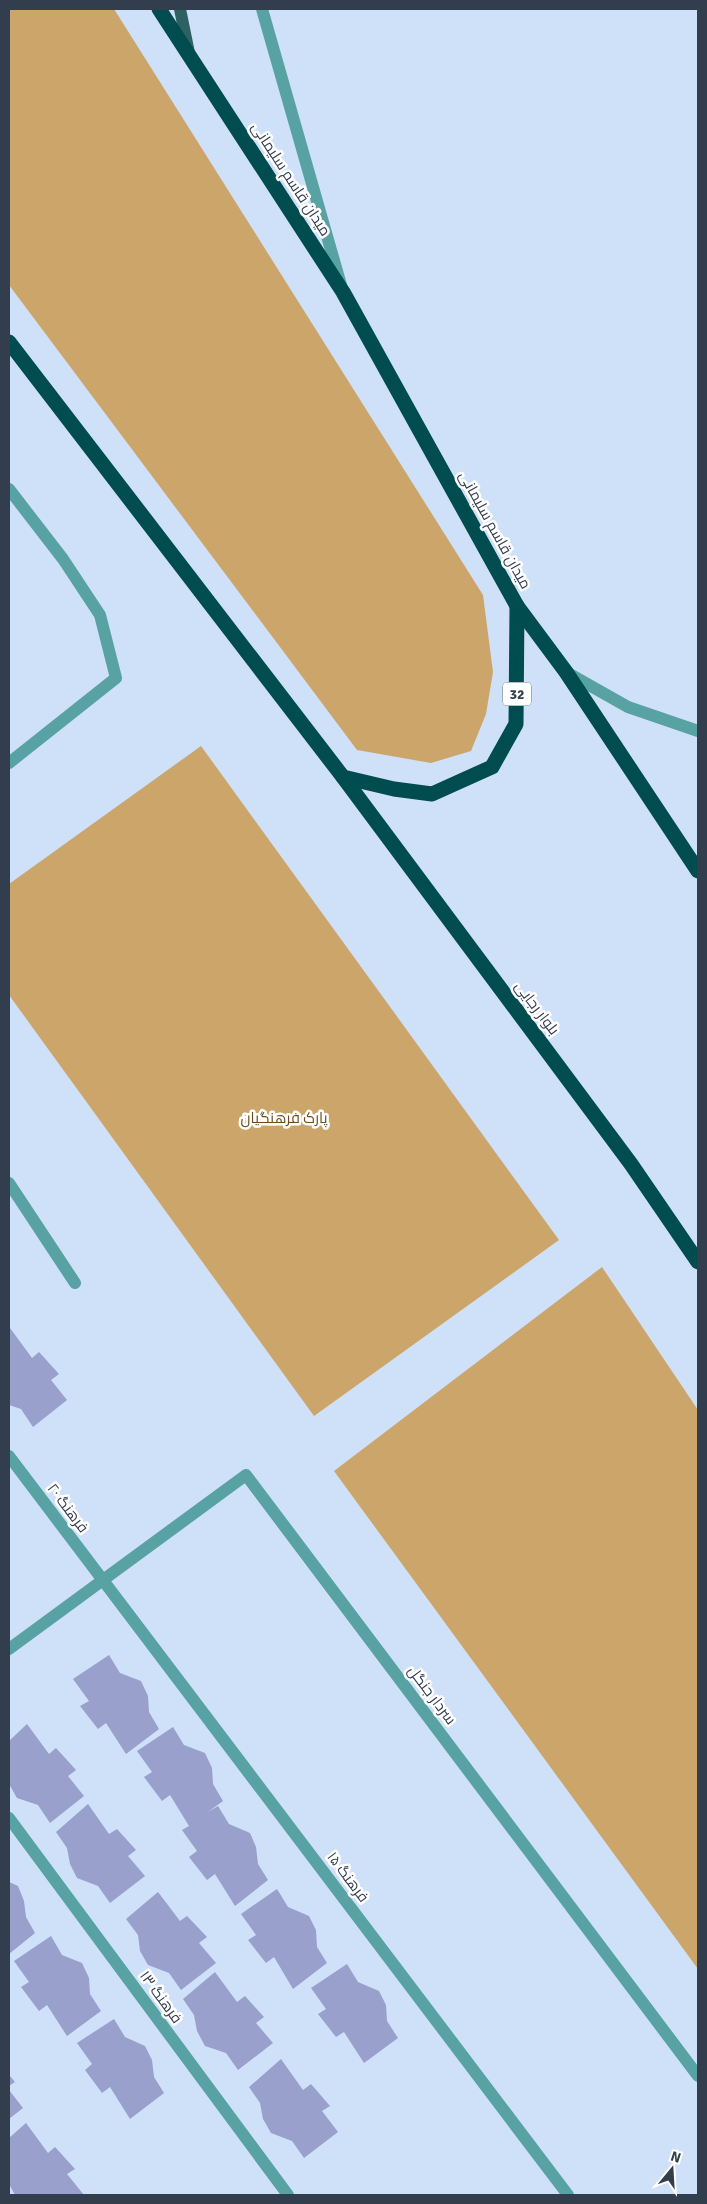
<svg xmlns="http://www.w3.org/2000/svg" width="707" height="2204" font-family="Signika,Cairo,sans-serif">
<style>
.green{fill:#cca56b}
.building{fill:#99a0cc}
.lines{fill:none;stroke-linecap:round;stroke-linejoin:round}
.minor{stroke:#59a2a4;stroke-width:12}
.major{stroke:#2d6162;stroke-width:12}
.highway{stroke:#004c4e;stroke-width:15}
.labels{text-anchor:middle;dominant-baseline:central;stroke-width:5;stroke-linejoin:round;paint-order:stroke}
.shield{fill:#fff;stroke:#707782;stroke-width:1}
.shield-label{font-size:14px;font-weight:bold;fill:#323d4d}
.street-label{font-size:15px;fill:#323d4d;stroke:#fff}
.park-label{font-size:15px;fill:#6b4c16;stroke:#fff}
</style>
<rect width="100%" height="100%" fill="#cfe0f9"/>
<g class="green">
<polygon points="9,9 114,9 483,595 493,672 486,714 471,751 431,763 357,750 9,285"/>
<polygon points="201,746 559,1240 314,1416 9,995 9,884"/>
<polygon points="602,1267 698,1410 698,1969 334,1471"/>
</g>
<g class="building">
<polygon points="10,1328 32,1358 39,1352 59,1374 51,1380 67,1400 33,1427 21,1409 9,1405"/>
<polygon points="109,1655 120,1673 141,1681 148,1696 149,1712 159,1729 126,1754 106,1723 98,1729 80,1706 89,1701 73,1679"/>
<polygon points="27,1724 49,1754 56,1748 76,1770 68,1776 84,1796 50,1823 38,1805 17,1798 9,1784 9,1741"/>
<polygon points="173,1727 184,1745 205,1753 212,1768 213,1784 223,1801 208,1812 218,1806 229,1824 250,1833 256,1847 258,1864 268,1880 235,1906 215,1874 207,1880 189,1857 197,1851 182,1830 189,1826 170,1795 162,1801 144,1777 152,1772 137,1751"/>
<polygon points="88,1804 109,1834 117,1829 136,1850 128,1856 145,1876 110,1903 98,1886 77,1878 70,1864 67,1848 56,1832"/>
<polygon points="9,1882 18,1886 24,1901 26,1917 35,1933 9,1954"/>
<polygon points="277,1889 288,1907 309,1916 316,1930 317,1947 327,1963 293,1989 274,1957 266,1963 248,1940 256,1935 241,1914"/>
<polygon points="158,1892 180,1921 187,1916 207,1937 199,1943 216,1963 181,1990 169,1973 148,1965 140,1951 138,1935 126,1919"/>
<polygon points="51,1936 62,1955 82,1963 89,1978 90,1994 101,2011 67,2036 47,2005 39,2011 21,1987 29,1982 14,1961"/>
<polygon points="347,1964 358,1982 379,1991 386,2005 387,2021 398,2038 364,2063 344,2032 336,2037 318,2014 326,2009 311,1988"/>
<polygon points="215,1972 237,2002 245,1996 264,2017 256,2023 273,2043 238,2070 226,2053 205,2046 197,2031 194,2015 183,1999"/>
<polygon points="114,2019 125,2037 145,2046 152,2060 154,2077 164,2093 130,2119 110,2087 102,2093 85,2070 92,2064 77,2043"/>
<polygon points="281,2059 303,2090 311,2084 330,2106 322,2111 338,2132 304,2158 292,2141 271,2133 263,2119 260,2103 249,2087"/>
<polygon points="9,2075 15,2082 9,2086"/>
<polygon points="9,2090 23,2108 9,2119"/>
<polygon points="26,2123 48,2153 55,2147 75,2169 67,2174 84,2195 15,2195 9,2184 9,2138"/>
</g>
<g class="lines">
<g class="minor">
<polyline points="262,9 341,285"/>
<polyline points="9,489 63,559 100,615 116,678 9,763"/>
<polyline points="566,672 628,707 698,731"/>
<polyline points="9,1183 75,1283"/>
<polyline points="9,1456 568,2195"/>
<polyline points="9,1649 246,1475 698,2076"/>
<polyline points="9,1818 288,2195"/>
</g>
<polyline class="major" points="180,9 189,53"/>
<g class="highway">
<polyline points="9,342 343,777 394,789 432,794 492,767 516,724 517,606 343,292 159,9"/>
<polyline points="517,606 566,672 698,871"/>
<polyline points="343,777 631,1164 698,1262"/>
</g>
</g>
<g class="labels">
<rect class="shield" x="503" y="682.5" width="28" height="23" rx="4"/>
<g class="shield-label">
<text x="517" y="694">32</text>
</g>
<g class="street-label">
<text transform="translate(291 179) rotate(57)">میدان قاسم سلیمانی</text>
<text transform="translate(495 530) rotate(61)">میدان قاسم سلیمانی</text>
<text transform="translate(537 1008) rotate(53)">بلوار رجایی</text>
<text transform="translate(68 1508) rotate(53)">فرهنگ ۲۰</text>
<text transform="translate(432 1695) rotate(53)">سردار جنگل</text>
<text transform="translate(348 1877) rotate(53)">فرهنگ ۱۵</text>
<text transform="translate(161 1997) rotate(54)">فرهنگ ۱۳</text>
</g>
<g class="park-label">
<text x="284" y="1118">پارک فرهنگیان</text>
</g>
</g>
<rect width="707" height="2204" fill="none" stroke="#323d4d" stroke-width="20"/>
<g transform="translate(672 2169) rotate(18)" stroke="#ffffff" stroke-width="4" paint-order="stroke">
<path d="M0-4L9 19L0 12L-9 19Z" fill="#323d4d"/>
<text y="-8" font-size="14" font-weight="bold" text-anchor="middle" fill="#323d4d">N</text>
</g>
</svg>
